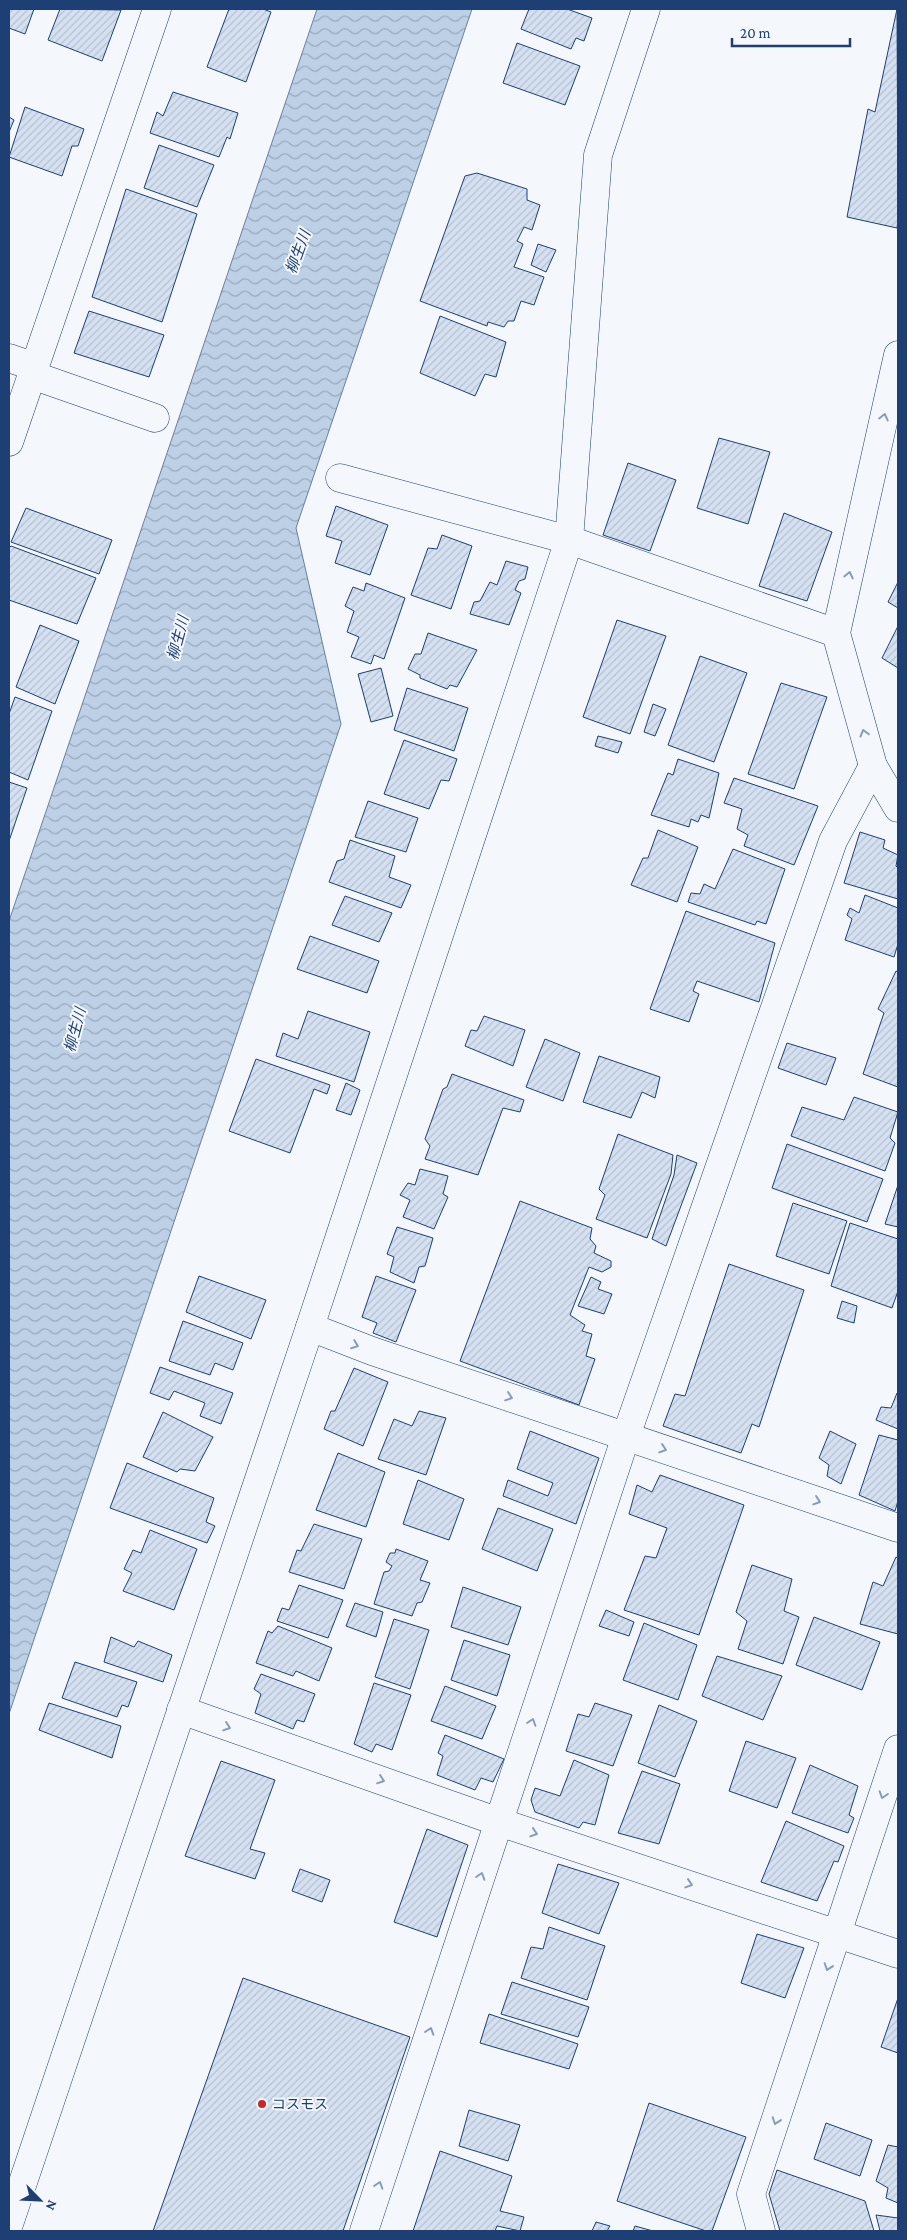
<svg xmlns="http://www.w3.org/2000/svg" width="907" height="2240" font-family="'Crimson Pro','Noto Sans JP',serif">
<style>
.water{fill:url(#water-waves);stroke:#687fa3}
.building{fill:url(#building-hatch);stroke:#1d3f73}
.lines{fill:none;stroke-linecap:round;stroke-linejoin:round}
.street-casing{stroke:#1d3f73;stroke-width:29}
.street{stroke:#f4f7fb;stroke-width:28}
.oneway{stroke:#889bb7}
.poi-dot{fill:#c62828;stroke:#f4f7fb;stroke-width:2}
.labels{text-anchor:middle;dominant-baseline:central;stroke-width:4;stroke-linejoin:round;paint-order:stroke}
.poi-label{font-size:14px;fill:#1d3f73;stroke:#f4f7fb;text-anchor:start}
.water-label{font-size:15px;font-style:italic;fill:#1d3f73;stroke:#f4f7fb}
</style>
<defs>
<pattern id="water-waves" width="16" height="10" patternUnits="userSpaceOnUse" patternTransform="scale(1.25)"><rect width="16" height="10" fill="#bed0e5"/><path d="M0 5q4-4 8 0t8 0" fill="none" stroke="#9aaabe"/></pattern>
<pattern id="building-hatch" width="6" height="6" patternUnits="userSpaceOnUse" patternTransform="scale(1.25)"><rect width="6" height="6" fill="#d5e0f0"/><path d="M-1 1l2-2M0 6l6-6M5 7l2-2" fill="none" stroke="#b6c1d1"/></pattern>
</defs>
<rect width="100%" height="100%" fill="#f4f7fb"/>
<polygon class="water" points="317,9 472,9 296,528 341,724 9,1714 9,921"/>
<g class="building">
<polygon points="9,9 34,9 25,34 9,28"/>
<polygon points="60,9 121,10 102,61 48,40"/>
<polygon points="229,9 263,9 271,12 246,82 207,67"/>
<polygon points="529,9 567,9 592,18 584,41 576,38 571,49 521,29"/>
<polygon points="897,9 898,220 897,228 847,217 868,109 875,112"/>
<polygon points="517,43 580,66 565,105 503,83"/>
<polygon points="173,92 238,113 230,139 227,137 219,157 150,133 157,112 163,116"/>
<polygon points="25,107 84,129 78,146 72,146 62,176 9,157"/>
<polygon points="9,117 14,120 9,132"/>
<polygon points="159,145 214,165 197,207 144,188"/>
<polygon points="477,173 527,189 527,200 540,205 532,230 524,227 517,241 523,244 514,267 544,277 534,305 521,301 514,321 508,321 504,327 488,322 487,326 420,301 465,176"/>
<polygon points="126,189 197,214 162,322 92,297"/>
<polygon points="538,244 556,250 546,272 531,265"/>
<polygon points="89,311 164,335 149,377 74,353"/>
<polygon points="440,316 506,342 496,377 485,374 475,396 420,373"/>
<polygon points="719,438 770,452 748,524 697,508"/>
<polygon points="628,463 676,480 650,551 603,535"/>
<polygon points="336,506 388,525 370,575 335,563 342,541 326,536"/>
<polygon points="26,508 112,540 99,574 11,542"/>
<polygon points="784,513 832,532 807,601 759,586"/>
<polygon points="442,535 472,546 451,609 411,595 428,548 437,549"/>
<polygon points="11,546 96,578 77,624 9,600 9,548"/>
<polygon points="506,561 528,567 525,579 519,581 515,590 521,593 509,625 470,614 474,602 480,601 490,582 497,585"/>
<polygon points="898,582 898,608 888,602"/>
<polygon points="366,583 405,598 384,659 374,655 371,664 351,657 359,637 347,632 354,611 345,606 353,587 364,591"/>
<polygon points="617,620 666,636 630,734 583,717"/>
<polygon points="40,625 79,641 55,704 16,687"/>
<polygon points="898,626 898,668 882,658"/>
<polygon points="428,633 477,650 457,687 450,685 447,689 420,678 420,675 408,669 415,654 421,654"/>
<polygon points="700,656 747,673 714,762 668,745"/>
<polygon points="381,668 393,716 371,722 358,674"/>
<polygon points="781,683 827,697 794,789 748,774"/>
<polygon points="407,688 468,708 454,751 394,730"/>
<polygon points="15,697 52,711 28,780 9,772 9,714"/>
<polygon points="653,704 666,709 655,736 644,732"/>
<polygon points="598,736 622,742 618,753 595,746"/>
<polygon points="404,740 457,759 449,781 441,780 429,809 384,794"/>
<polygon points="678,759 719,773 709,818 701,815 698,822 691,819 689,827 651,815 668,773 673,775"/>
<polygon points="734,778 818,806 794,865 744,846 748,835 737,829 742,809 724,803"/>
<polygon points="9,782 27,788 9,841"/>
<polygon points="368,801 418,818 406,852 355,837"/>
<polygon points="658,830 698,847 677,902 631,885 643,858 648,858"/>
<polygon points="860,832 885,840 883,848 898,855 896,866 898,868 898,899 844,883"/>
<polygon points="350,840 395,856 389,877 411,885 401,908 329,882 337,861 344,859"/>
<polygon points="733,849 785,869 766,924 757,921 755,925 688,902 691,893 700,894 704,884 715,889"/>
<polygon points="865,895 898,908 898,944 894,957 845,940 852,919 847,915 850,908 859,913"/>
<polygon points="345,896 392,913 379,942 332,925"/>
<polygon points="686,911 775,943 759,1002 697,981 693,991 699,994 689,1022 650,1009"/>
<polygon points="310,936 379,961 367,993 297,969"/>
<polygon points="896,971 898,972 898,1087 863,1074 884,1013 878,1009"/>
<polygon points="308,1011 370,1032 354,1082 276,1056 283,1033 298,1039"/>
<polygon points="484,1016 525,1030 513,1066 465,1046 471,1030 477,1031"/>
<polygon points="545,1039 580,1053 563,1101 526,1087"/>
<polygon points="787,1043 836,1058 826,1085 778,1068"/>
<polygon points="599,1056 660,1077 655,1098 642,1092 631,1118 583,1102"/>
<polygon points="256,1059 330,1085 327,1094 314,1089 290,1153 229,1131"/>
<polygon points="452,1074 524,1100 520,1112 503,1108 478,1175 425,1159 430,1146 425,1139 443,1089 447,1087"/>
<polygon points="346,1083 360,1090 351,1115 336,1110"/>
<polygon points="854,1097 898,1112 890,1138 895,1143 885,1171 791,1136 802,1107 844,1120"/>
<polygon points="618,1134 673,1155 671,1174 647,1238 596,1219 605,1195 599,1189"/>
<polygon points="787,1144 883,1179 867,1222 772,1188"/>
<polygon points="677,1155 697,1163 666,1246 652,1239 674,1175"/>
<polygon points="420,1169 448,1176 443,1194 448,1197 434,1229 403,1217 410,1200 400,1195 408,1183 415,1185"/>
<polygon points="898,1185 898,1227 885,1224"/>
<polygon points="520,1201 592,1228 590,1239 596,1246 594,1253 611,1261 611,1267 602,1272 589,1267 570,1315 585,1325 582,1331 592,1334 586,1356 595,1359 579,1405 460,1361"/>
<polygon points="793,1203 847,1221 829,1274 776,1256"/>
<polygon points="850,1223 898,1239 898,1291 892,1308 831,1286"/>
<polygon points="397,1227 433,1238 425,1266 419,1267 414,1283 390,1272 394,1257 387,1254"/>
<polygon points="729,1264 804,1290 759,1427 752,1424 741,1453 663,1426 675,1394 685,1396"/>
<polygon points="199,1276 266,1300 251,1339 186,1312"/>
<polygon points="376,1276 416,1290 396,1342 373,1333 377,1323 362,1317"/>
<polygon points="591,1277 601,1282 598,1289 612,1294 604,1314 578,1306"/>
<polygon points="842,1301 857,1306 854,1323 837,1318"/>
<polygon points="183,1321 243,1343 233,1370 215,1363 210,1375 169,1361"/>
<polygon points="160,1367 233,1393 221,1424 200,1416 205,1403 174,1391 169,1400 150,1393"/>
<polygon points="354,1368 388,1382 363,1446 324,1429 331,1411 335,1411"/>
<polygon points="897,1393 898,1394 898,1429 876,1420 881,1407 891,1408"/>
<polygon points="419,1411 446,1418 426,1475 378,1459 394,1419 412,1426"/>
<polygon points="163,1412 213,1437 195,1471 180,1469 177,1472 143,1457"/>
<polygon points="530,1431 599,1458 576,1524 503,1496 508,1480 548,1496 553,1483 517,1469"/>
<polygon points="830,1431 856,1444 841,1484 827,1476 829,1465 819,1458"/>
<polygon points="879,1435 898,1440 898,1501 895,1511 859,1495"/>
<polygon points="338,1453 385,1472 366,1527 316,1510"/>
<polygon points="127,1463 214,1498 206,1522 215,1526 207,1543 110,1508"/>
<polygon points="660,1475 744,1505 699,1635 624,1610 645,1556 656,1558 667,1528 629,1514 637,1485 652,1492"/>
<polygon points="418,1480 464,1499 449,1540 403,1524"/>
<polygon points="498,1508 553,1529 537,1571 482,1549"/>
<polygon points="314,1524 362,1539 344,1589 289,1572 297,1550 301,1551"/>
<polygon points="150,1530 197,1549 174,1610 123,1591 132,1573 124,1569 133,1550 141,1553"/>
<polygon points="396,1549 428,1561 420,1580 430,1583 422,1602 417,1603 412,1616 374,1604 384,1572 389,1571 392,1566 386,1562 390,1553 395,1553"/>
<polygon points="896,1557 898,1558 898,1634 860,1624 873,1582 883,1586"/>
<polygon points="752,1565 792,1579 784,1611 799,1617 783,1664 738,1649 747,1621 736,1612"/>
<polygon points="299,1585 343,1600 328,1638 277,1621 282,1608 289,1610"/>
<polygon points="463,1587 521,1607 508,1645 451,1627"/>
<polygon points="355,1603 383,1612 376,1637 346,1626"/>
<polygon points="606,1610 634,1622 629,1636 599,1626"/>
<polygon points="814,1617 880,1642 862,1690 796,1665"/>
<polygon points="394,1619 429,1630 410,1689 375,1677"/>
<polygon points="644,1623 697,1645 678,1700 623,1680"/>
<polygon points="278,1626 332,1648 319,1681 296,1671 293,1676 256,1663 268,1631 272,1633"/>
<polygon points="111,1637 134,1647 138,1641 172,1655 163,1682 104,1662"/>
<polygon points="464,1640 510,1655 497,1696 451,1680"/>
<polygon points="717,1656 782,1676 763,1720 702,1696"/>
<polygon points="75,1662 137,1682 128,1707 122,1705 117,1717 62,1698"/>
<polygon points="261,1674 315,1694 304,1722 297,1720 293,1729 255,1713 261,1694 254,1689"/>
<polygon points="374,1683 411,1695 392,1750 376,1744 372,1752 354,1744"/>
<polygon points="445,1686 496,1706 482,1739 431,1721"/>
<polygon points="49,1703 121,1726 112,1758 39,1730"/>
<polygon points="595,1703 632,1715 613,1766 566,1751 578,1714 589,1717"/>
<polygon points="659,1705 697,1721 675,1777 638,1763"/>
<polygon points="445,1735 504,1759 493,1782 481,1778 475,1790 437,1775 443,1756 438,1753"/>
<polygon points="746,1741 796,1758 777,1808 729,1791"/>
<polygon points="574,1760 609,1775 595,1825 583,1822 579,1828 535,1812 531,1800 535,1788 560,1796"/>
<polygon points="221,1761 275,1780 250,1849 265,1853 255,1879 185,1856"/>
<polygon points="810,1765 858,1786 849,1815 854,1818 848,1833 792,1813"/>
<polygon points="642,1771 680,1784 659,1844 618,1833"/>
<polygon points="786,1821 844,1846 838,1862 834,1861 817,1901 761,1882"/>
<polygon points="427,1829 468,1845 437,1937 394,1922"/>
<polygon points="558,1864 619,1883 599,1934 542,1913"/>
<polygon points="300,1869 330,1880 322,1902 292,1891"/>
<polygon points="549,1927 605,1946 587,2000 521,1978 531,1947 543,1949"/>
<polygon points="757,1934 804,1948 785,1998 741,1983"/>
<polygon points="243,1978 410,2037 343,2231 153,2231"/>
<polygon points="512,1982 589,2007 578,2037 501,2014"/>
<polygon points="898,1998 898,2053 881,2047"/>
<polygon points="489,2014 578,2044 569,2069 480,2043"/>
<polygon points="649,2103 746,2137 712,2231 706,2231 617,2201"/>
<polygon points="469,2110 520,2125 508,2161 459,2146"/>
<polygon points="826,2123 872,2140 860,2176 814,2159"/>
<polygon points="888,2145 898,2147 898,2203 886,2198 888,2188 876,2181"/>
<polygon points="440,2151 512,2176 500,2211 524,2217 520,2231 497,2226 495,2231 413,2231"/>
<polygon points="777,2170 865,2201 874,2231 780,2231 769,2194"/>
<polygon points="876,2215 898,2218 898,2231 880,2231"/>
<polygon points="596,2222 610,2226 607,2231 592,2231"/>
<polygon points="635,2226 653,2231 633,2231"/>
</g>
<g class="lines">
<g class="street-casing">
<g id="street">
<polyline points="898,355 836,633 873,766 898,808"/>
<polyline points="9,358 35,367"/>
<polyline points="32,375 155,418"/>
<polyline points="9,442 157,9"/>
<polyline points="340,478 569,540 836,633"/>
<polyline points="310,1327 372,1351 898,1528"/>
<polyline points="181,1710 499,1822 898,1954"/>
<polyline points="9,2224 310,1327 569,540 598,155 646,9"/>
<polyline points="364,2231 626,1436 833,841 873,766"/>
<polyline points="761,2231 751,2194 898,1749"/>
</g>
</g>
<use href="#street" class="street"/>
</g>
<defs><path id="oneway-chevron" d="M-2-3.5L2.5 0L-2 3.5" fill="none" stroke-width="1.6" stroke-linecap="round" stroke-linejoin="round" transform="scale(1.25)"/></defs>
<g class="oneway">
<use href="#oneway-chevron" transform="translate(884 417) rotate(-77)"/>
<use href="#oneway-chevron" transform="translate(849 575) rotate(-77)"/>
<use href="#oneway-chevron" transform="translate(864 733) rotate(-105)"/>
<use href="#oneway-chevron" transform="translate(355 1345) rotate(21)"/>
<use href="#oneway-chevron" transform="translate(509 1397) rotate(19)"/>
<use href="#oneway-chevron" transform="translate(663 1449) rotate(19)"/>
<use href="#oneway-chevron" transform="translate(817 1501) rotate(19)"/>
<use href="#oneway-chevron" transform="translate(532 1722) rotate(-72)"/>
<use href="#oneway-chevron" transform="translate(227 1727) rotate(19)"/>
<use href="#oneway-chevron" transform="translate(381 1780) rotate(19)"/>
<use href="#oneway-chevron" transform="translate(883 1795) rotate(108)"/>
<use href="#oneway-chevron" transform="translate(534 1833) rotate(18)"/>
<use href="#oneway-chevron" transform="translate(481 1876) rotate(-72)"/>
<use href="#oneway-chevron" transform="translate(689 1884) rotate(18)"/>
<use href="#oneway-chevron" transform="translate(828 1967) rotate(109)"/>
<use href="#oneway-chevron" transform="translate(430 2031) rotate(-72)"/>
<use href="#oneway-chevron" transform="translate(776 2121) rotate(109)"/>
<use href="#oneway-chevron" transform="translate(379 2185) rotate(-72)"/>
</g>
<circle class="poi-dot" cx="262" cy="2104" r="5"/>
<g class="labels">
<g class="poi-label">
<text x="272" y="2104">コスモス</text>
</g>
<g class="water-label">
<text transform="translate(298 252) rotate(-70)">柳生川</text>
<text transform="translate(178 638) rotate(-75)">柳生川</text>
<text transform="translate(75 1030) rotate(-75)">柳生川</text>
</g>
</g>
<rect width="907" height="2240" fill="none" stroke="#1d3f73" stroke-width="20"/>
<g transform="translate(40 2200) rotate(114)" stroke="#f4f7fb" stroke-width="4" paint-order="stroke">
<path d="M0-4L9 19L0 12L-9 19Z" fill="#1d3f73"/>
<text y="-8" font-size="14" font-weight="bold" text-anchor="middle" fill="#1d3f73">N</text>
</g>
<path d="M732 38v8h118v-8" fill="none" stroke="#1d3f73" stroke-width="2.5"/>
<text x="740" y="38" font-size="15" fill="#1d3f73" stroke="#f4f7fb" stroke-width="4" paint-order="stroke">20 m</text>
</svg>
